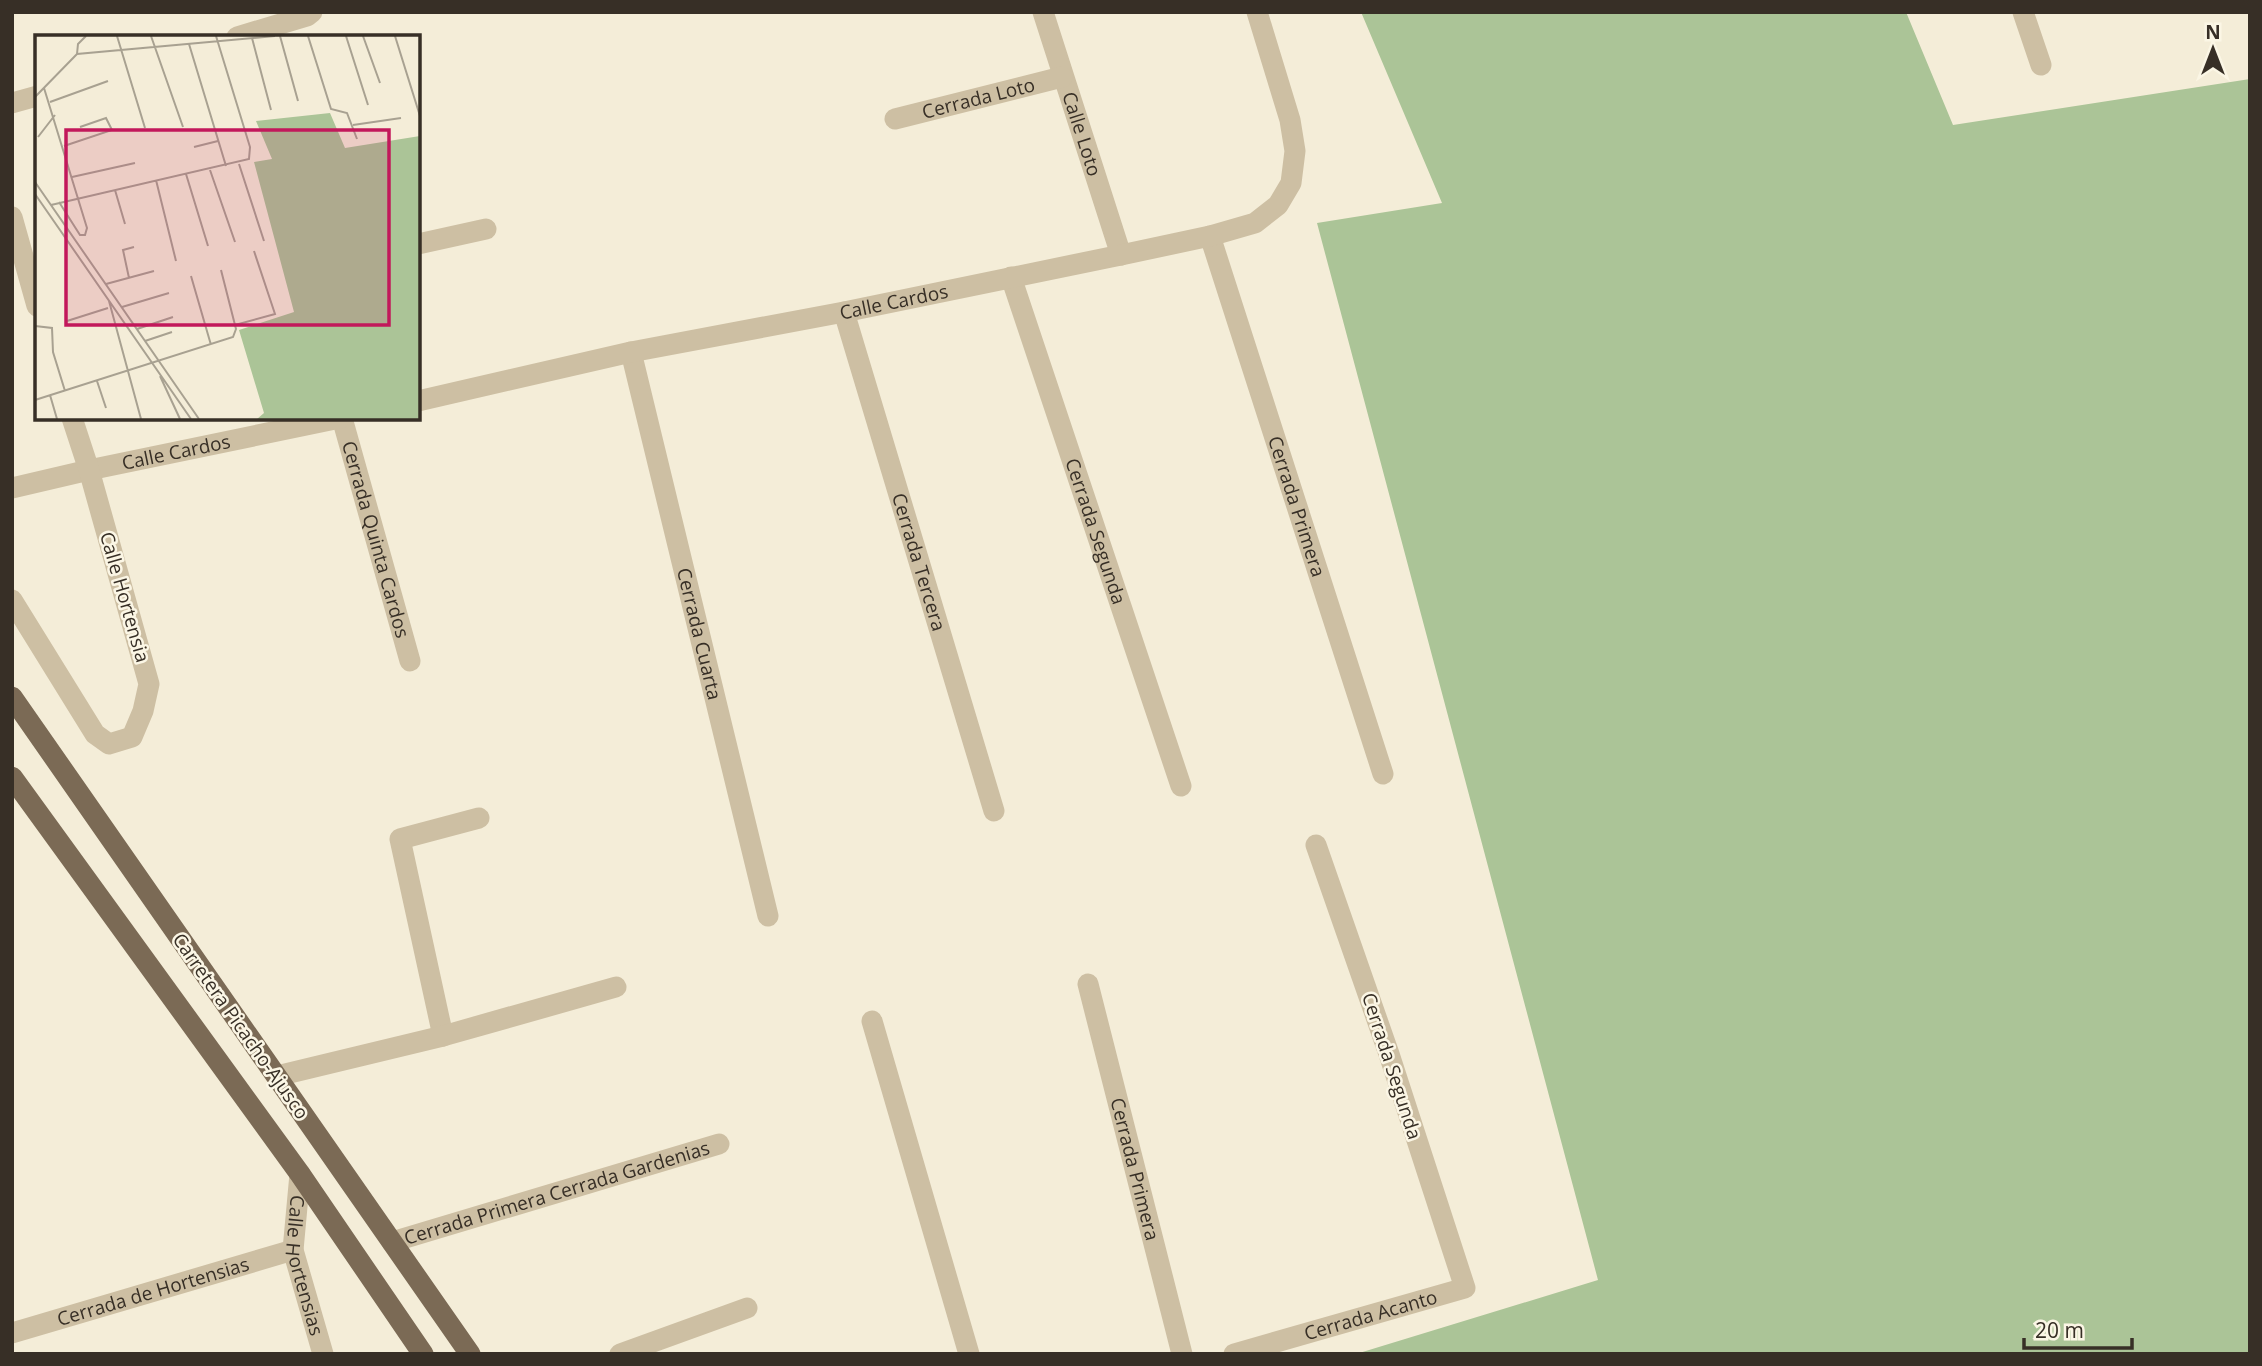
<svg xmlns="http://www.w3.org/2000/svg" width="2262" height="1366" font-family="'Open Sans',sans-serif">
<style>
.green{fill:#abc497}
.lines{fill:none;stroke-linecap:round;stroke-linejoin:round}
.minor{stroke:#cdbfa3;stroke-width:21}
.major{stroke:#7b6a55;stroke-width:21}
.labels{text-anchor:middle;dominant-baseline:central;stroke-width:5;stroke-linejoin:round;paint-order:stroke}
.street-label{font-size:19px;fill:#372f26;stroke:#fbf6e5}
.inset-road{fill:none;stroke:#a8a191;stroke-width:2}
.view{fill:#c2185b;fill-opacity:0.15;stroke:#c2185b;stroke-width:3.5}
.inset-edge{fill:none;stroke:#372f26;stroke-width:3.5}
</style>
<rect width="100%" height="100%" fill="#f4edd8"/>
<polygon class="green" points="1361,12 1906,12 1953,125 2250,79 2250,1354 1356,1354 1598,1280 1317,223 1442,203"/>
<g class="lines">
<g class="minor">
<path id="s1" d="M 1043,12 L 1121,255"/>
<polyline points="2023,12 2041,65"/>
<polyline points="237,37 307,16 312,12"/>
<polyline points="12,103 37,96"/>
<path id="s2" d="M 895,119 L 1062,77"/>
<polyline points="12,217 37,306"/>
<path id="s3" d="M 1210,236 L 1383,774"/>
<polyline points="418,244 486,229"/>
<path id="s4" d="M 1011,277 L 1181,786"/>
<path id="s5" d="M 844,312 L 994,811"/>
<path id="s6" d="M 631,352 L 768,916"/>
<path id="s7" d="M 418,401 L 631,352 L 844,312 L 1121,255 L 1210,236 L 1255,223 L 1278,205 L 1291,183 L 1295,151 L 1290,120 L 1257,12"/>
<path id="s8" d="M 342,418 L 410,661"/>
<path id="s9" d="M 12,488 L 89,470 L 340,418"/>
<polyline points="12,600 95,734 109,744 132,737 143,711 149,684 89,470 72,418"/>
<path id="s10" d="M 1088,984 L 1182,1354"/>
<polyline points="872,1021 969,1354"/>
<polyline points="443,1036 400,839 479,818"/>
<polyline points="277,1076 443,1036 616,987"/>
<path id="s11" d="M 300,1174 L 293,1250 L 323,1354"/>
<path id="s12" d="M 392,1242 L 719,1144"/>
<path id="s13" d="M 12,1333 L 293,1250"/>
<polyline points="620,1354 747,1308"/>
<path id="s14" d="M 1234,1354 L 1465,1288 L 1389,1054 L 1316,845"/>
</g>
<g class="major">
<polyline points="12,697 470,1354"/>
<polyline points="12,777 300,1174 423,1354"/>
</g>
</g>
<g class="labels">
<g class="street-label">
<text stroke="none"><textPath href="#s2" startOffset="86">Cerrada Loto</textPath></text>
<text stroke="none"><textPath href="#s1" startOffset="128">Calle Loto</textPath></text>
<text stroke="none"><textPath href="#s7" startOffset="486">Calle Cardos</textPath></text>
<text stroke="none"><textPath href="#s9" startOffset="168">Calle Cardos</textPath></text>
<text stroke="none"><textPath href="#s3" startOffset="284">Cerrada Primera</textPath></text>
<text stroke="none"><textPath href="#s4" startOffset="268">Cerrada Segunda</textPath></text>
<text stroke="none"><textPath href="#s8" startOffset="126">Cerrada Quinta Cardos</textPath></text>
<text stroke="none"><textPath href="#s5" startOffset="261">Cerrada Tercera</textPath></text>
<text transform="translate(125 597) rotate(74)">Calle Hortensia</text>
<text stroke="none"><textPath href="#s6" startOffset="290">Cerrada Cuarta</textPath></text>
<text transform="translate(241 1026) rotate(55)">Carretera Picacho-Ajusco</text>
<text transform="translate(1392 1066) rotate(72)">Cerrada Segunda</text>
<text stroke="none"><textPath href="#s10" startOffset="191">Cerrada Primera</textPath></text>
<text stroke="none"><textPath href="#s12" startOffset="172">Cerrada Primera Cerrada Gardenias</textPath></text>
<text stroke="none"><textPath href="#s11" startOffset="93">Calle Hortensias</textPath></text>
<text stroke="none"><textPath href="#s13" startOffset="147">Cerrada de Hortensias</textPath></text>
<text stroke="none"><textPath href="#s14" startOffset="142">Cerrada Acanto</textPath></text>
</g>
</g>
<g transform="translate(35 35)">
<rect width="385" height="385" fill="#f4edd8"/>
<path d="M 295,78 L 310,113 L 385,101 L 385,384 L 222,384 L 229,378 L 204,295 L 259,277 L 219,127 L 237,124 L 221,86 Z" fill="#abc497"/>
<path class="inset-road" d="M 82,1 L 110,93M 116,1 L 148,92M 245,1 L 263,66M 273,1 L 296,74 L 312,78 L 322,104M 311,1 L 333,70M 328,1 L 345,48M 360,1 L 385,81M 217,3 L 236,75M 154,9 L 191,131M 42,19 L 43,9 L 51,1M 9,53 L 52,193 L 50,200 L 45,200 L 24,167M 0,62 L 42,19 L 240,1M 15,67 L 73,46M 318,90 L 366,83M 3,102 L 20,80M 29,111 L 77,95 L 71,83 L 45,92M 159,112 L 183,106M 204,129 L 229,206M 175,135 L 200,207M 151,139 L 173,211M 37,142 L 100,128M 121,145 L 141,226M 0,147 L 164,384M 80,155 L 90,189M 0,159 L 156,384M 16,170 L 214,124 L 215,112 L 181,1M 156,241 L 176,310M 94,243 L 88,215 L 99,212M 71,249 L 119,236M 74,266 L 106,384M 87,272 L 134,258M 32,286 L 73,273M 200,290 L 240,279 L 219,216M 0,291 L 17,293 L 18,317 L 30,356M 102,294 L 138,282M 110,306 L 137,297M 125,341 L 145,384M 62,346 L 71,373M 15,360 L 22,384M 0,365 L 198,302 L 201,294 L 186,235"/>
<path class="view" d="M 31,95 L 354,95 L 354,290 L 31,290 Z"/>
<rect width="385" height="385" class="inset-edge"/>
</g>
<rect width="2262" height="1366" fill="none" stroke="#372f26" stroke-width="28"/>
<g transform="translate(2213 49)" stroke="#fbf6e5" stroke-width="5" paint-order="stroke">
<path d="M0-5L12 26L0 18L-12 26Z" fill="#372f26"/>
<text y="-10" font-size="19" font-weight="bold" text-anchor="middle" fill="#372f26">N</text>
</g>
<path d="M2024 1338v10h108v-10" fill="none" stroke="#372f26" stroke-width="3.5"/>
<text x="2035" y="1338" font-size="21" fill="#372f26" stroke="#fbf6e5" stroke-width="5" paint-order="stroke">20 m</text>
</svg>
